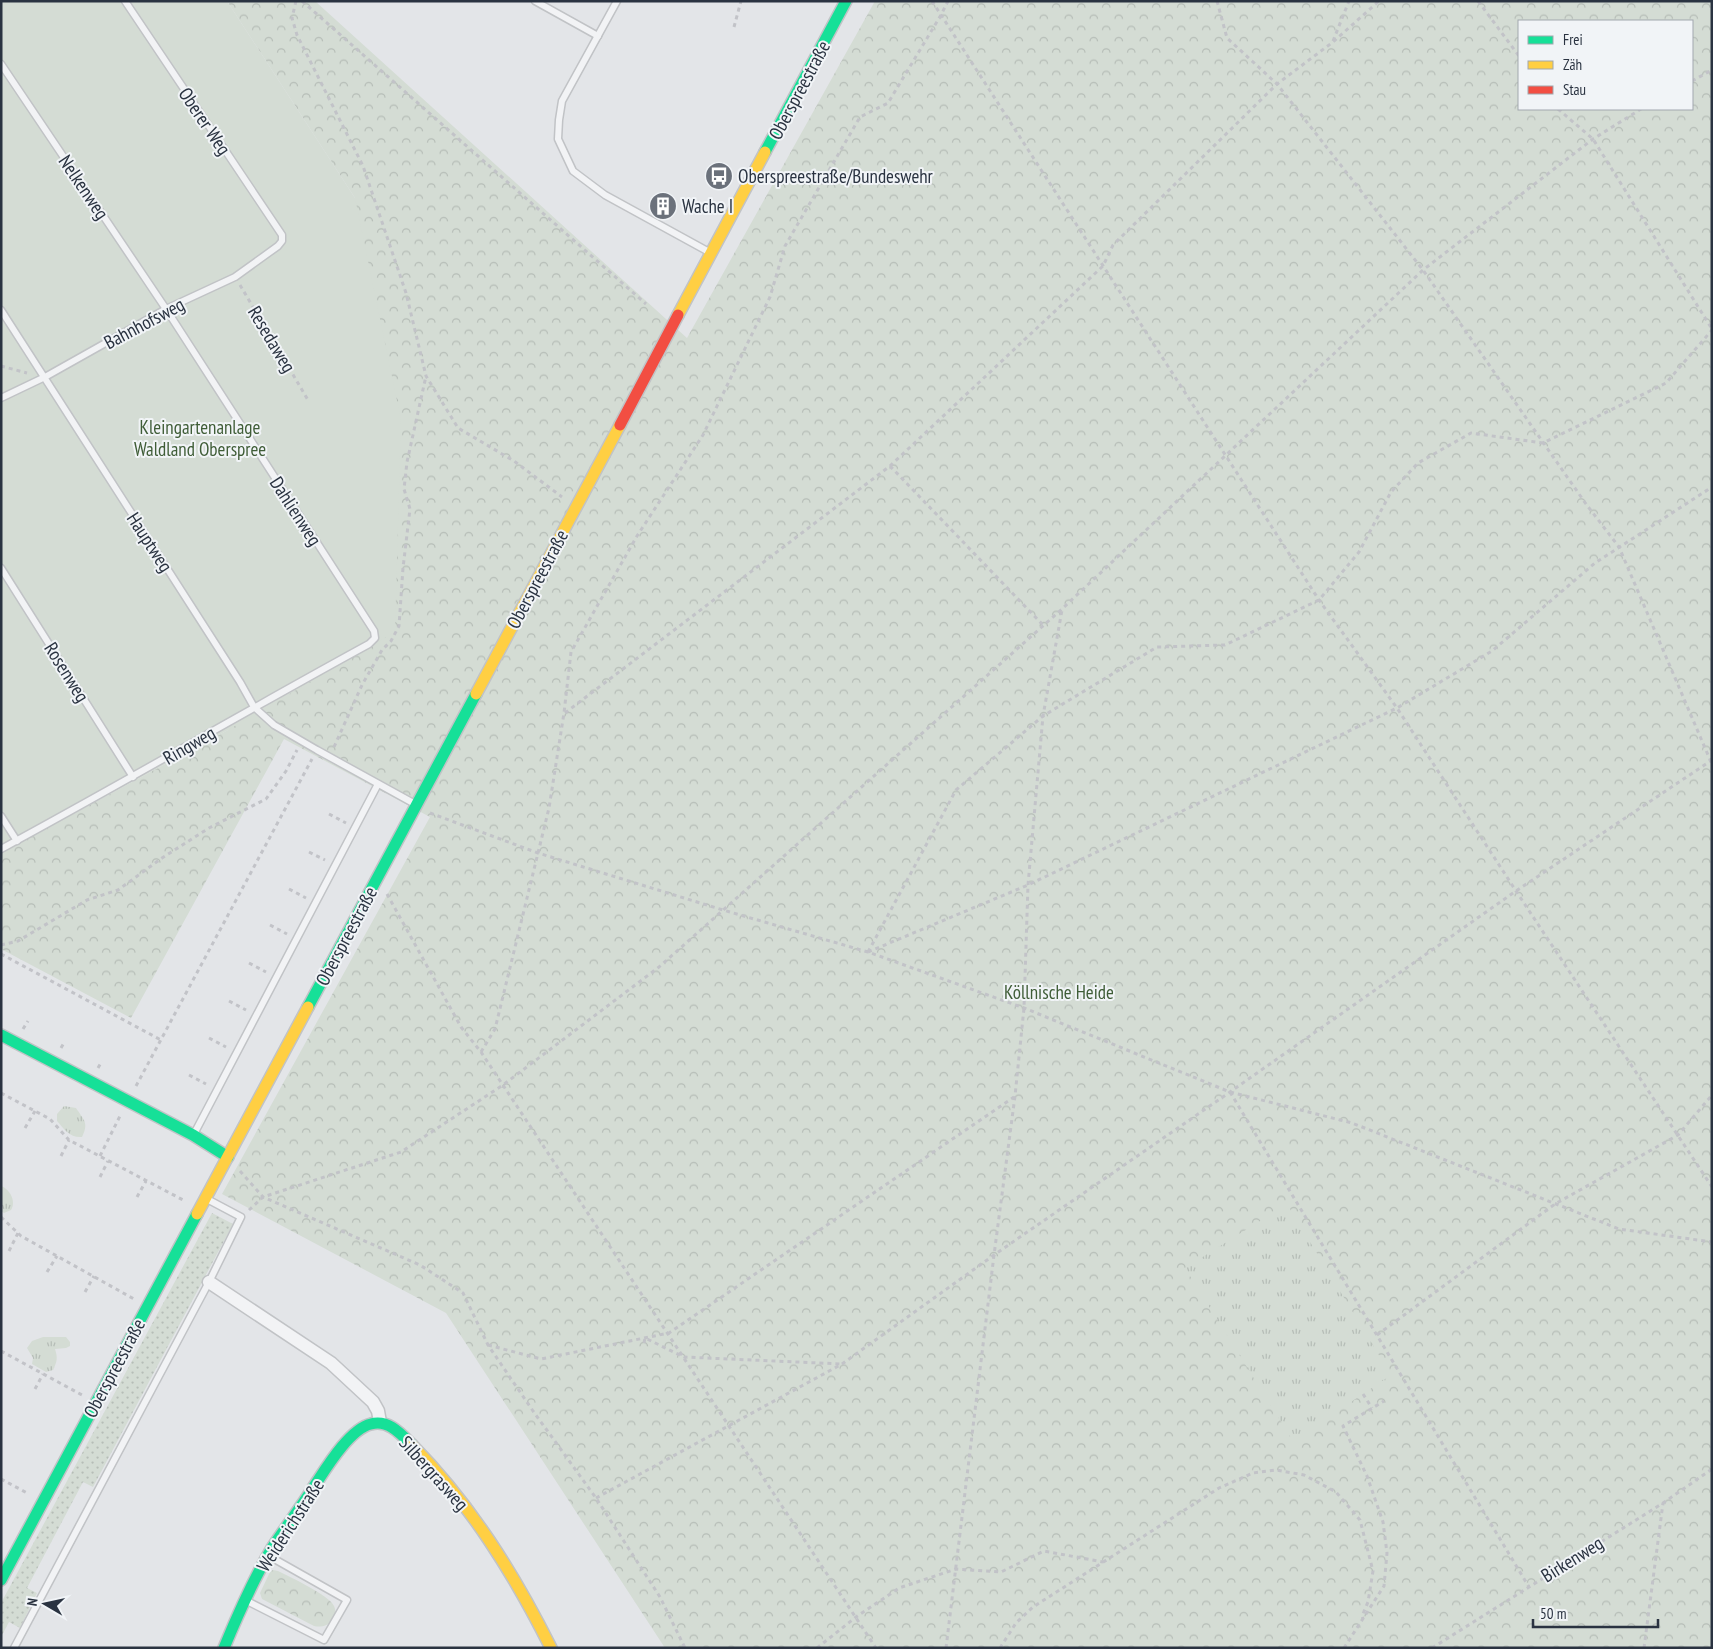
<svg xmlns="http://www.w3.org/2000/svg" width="1713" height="1649" font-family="'PT Sans Narrow',sans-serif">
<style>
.grass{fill:url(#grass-dots)}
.forest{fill:url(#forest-crowns);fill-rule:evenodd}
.park{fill:url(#park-tufts)}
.garden{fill:#d4dcd4}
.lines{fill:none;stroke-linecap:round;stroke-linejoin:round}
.lane-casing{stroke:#c1c3c6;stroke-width:9}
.street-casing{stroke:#c1c3c6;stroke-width:15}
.fast-casing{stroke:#c1c3c6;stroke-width:14}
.slow-casing{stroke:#c1c3c6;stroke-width:14}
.jam-casing{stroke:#c1c3c6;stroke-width:14}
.path{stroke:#c2c3c8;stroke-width:3;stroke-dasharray:4 4;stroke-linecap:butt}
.lane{stroke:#f2f3f5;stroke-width:6}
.street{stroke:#f2f3f5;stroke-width:12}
.fast{stroke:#16e098;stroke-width:11}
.slow{stroke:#ffcf43;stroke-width:11}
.jam{stroke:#f24e42;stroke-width:11}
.labels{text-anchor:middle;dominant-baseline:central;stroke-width:4;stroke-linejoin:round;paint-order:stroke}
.street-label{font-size:19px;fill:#2a3341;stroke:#f1f4f7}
.poi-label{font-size:19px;fill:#2a3341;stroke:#f1f4f7;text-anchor:start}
.park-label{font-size:19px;fill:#3f5d37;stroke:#f1f4f7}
</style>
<defs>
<pattern id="grass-dots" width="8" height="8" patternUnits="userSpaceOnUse" patternTransform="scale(1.25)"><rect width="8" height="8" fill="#d4dcd4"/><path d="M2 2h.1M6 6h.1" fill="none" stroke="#b6bdb7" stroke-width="1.8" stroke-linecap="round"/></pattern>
<pattern id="forest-crowns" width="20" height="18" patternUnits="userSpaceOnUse" patternTransform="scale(1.25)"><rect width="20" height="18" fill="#d4dcd4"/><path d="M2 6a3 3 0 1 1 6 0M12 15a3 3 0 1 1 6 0" fill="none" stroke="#b6bdb7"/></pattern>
<pattern id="park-tufts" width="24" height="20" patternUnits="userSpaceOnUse" patternTransform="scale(1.25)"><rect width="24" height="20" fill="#d4dcd4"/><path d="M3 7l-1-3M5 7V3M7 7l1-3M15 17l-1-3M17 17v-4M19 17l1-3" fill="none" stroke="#b6bdb7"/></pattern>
</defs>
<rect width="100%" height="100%" fill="#e3e5e8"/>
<polygon class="grass" points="212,1213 233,1224 93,1487 83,1482 27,1588 37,1593 20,1628 9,1622 1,1637 1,1603"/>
<g class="forest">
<path d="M 227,1 L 315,1 L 687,338 L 875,1 L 1712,1 L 1712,1648 L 665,1648 L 446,1313 L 222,1194 L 430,817 L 284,739 L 131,1018 L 1,949 L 1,853 L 228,730 L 355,198 ZM 1519,21 L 1692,21 L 1692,109 L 1519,109 Z"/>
<path d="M 273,1570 L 278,1571 C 290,1577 329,1595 334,1606 C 340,1620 326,1629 314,1626 L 262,1599 L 260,1593 L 270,1572 Z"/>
</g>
<g class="park">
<path d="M 64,1106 L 76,1108 C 84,1120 89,1123 82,1137 C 70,1138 64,1129 57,1121 L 57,1114 Z"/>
<path d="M 1,1186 C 11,1190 16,1202 11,1210 L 4,1213 L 1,1211 Z"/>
<polygon points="1287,1204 1391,1375 1293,1441 1185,1268"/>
<path d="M 43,1337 L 66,1337 L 70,1342 L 70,1346 L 66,1348 L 55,1349 C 58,1358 57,1362 53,1370 L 46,1372 L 32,1364 L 33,1358 L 27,1348 L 32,1341 Z"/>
</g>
<polygon class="garden" points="1,1 227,1 355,198 401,420 395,632 228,730 1,853"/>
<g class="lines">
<g class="lane-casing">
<g id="lane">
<polyline points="535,1 598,36"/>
<polyline points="617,1 562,101 559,120 558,139 573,171 605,195 709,252"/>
<path d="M 1,64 L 166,309 L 374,631 L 375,638 L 369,644 C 246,711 125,782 1,849"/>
<polyline points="1,310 240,682 254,707 274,725 317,750 415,804"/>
<polyline points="1,398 45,377 166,309 235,277 278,246 282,241 282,235 125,1"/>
<polyline points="1,568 133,777"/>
<polyline points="1,816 17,841"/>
<polyline points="194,1134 378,784"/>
<polyline points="247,1601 324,1640 347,1600 269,1556"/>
<polyline points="14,1648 209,1282 241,1217 207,1199"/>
</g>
</g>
<g class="street-casing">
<polyline id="street" points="209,1282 331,1363 373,1402 378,1411 380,1422"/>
</g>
<g class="fast-casing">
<g id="fast">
<polyline points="765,152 846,1"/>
<polyline points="308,1007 476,694"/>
<polyline points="1,1035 193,1135 228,1157"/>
<polyline points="1,1580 197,1214"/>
<path d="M 224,1648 C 238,1614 253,1580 272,1548 C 285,1528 300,1509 313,1488 C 325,1470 349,1429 371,1424 C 388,1419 401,1434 412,1445"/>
</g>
</g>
<g class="slow-casing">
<g id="slow">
<polyline points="678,315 765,152"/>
<polyline points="476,694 620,425"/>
<polyline points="197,1214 308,1007"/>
<path d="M 412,1445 C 471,1505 514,1574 551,1648"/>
</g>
</g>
<g class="jam-casing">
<polyline id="jam" points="620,425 678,315"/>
</g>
<g class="path">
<polyline points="296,1 292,18 297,35 363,166 406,293 426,376 458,428 514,461 562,497"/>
<polyline points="302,1 646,304"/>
<polyline points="932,1 1319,600 1397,708 1516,891 1712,1187"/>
<polyline points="1217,1 1227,38 1277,84 1423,270 1586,504 1619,547 1711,762"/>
<polyline points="1478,1 1519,56"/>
<polyline points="734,27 741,1"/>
<polyline points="1333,41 1349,1"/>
<polyline points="1692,81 1712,70"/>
<polyline points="1558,109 1593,139 1712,329"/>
<polyline points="713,173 719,176"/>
<polyline points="240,285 308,400"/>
<polyline points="1,366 27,373"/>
<polyline points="890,466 1043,625"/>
<polyline points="565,713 890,466 1103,266 1113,245 1277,84 1333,42 1379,1"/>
<polyline points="334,747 362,685 382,650 391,641 399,626 403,568 410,509 404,489 407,462 426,376"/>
<polyline points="430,813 538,853 723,910 868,952 1024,1008 1230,1092 1352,1123 1619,1229 1712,1242"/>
<polyline points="329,814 346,823"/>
<polyline points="309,852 325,860"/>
<polyline points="289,889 306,898"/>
<polyline points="387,894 461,1027 481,1052 876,1648"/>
<polyline points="270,925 287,934"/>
<polyline points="1,945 18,941 87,900 118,890 162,858 209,828 266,799 286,771 297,750"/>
<polyline points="868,952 956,790 1043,716 1157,647 1225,645 1319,600 1359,552 1391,492 1418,463 1471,433 1543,443 1666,383 1712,330"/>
<polyline points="868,952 1028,885 1397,708 1492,651 1595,563 1712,487"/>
<polyline points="1,954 161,1040"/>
<polyline points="249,963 266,972"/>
<polyline points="229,1001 246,1010"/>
<polyline points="23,1029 28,1021"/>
<polyline points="209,1038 226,1047"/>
<polyline points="61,1048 65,1041"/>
<polyline points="481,1052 495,1029 549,808 564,713 571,652 637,536 703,435 770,297 785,246 860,117 888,103 941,15 948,1"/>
<polyline points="98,1068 102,1061"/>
<polyline points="189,1075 206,1084"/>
<polyline points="136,1086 312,759"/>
<polyline points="1230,1092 1529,1587"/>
<polyline points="1,1093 50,1119 69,1140 185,1201"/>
<polyline points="25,1128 35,1111"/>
<polyline points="61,1156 69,1140"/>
<polyline points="100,1156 120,1116"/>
<polyline points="240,1171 263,1197 420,1265 463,1293 488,1345 533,1411 596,1498 660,1597 685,1648"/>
<polyline points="100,1177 108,1161"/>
<polyline points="137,1197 146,1181"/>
<polyline points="249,1210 263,1197 401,1152 503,1085 659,967 1062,609 1423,270 1593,139 1641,109"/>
<polyline points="1,1217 21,1236 134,1299"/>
<polyline points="9,1251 18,1233"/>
<polyline points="47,1272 57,1256"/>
<polyline points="85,1292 94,1276"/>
<polyline points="1377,1335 1555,1204 1678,1135 1712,1095"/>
<polyline points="644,1343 645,1338 684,1357 842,1364"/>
<polyline points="488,1345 541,1359 669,1333 1014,1097"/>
<polyline points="1,1351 82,1395"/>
<polyline points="35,1389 43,1374"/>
<polyline points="1363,1394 1372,1408"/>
<polyline points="1,1479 29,1494"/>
<polyline points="596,1498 842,1364 994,1255 1230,1092 1516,891 1712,760"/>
<polyline points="817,1648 856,1617 899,1588 956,1569 1001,1572 1044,1551 1103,1562"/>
<polyline points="946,1648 994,1255 1015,1096 1024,1008 1028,885 1043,716 1062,610"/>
<polyline points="1000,1648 1016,1623 1033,1607 1219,1488 1253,1473 1276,1470 1304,1475 1336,1492 1360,1520 1373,1571 1368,1602 1362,1616 1363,1619"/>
<polyline points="1344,1648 1384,1586 1387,1553 1383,1522 1367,1476 1343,1426 1384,1401"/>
<polyline points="1432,1648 1663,1503 1712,1469"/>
<polyline points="1644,1648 1663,1503"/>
</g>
<use href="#lane" class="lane"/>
<use href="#street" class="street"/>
<use href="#fast" class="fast"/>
<use href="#slow" class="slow"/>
<use href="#jam" class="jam"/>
</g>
<defs>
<g id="bus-disc" transform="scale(1.4375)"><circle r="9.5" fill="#6b717b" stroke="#f1f4f7"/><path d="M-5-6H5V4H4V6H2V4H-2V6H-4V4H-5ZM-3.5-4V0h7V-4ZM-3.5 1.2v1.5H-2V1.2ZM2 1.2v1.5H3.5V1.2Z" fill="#fff"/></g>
<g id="building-disc" transform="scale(1.4375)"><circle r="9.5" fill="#6b717b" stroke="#f1f4f7"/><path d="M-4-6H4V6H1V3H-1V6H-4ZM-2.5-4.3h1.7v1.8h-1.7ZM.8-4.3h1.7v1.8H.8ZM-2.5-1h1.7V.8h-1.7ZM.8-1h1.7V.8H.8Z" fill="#fff"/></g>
</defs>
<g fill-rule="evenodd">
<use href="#bus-disc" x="719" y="176"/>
<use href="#building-disc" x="663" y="206"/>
</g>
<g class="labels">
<g class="street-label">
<text transform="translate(799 90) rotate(-62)">Oberspreestraße</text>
<text transform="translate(205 121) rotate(56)">Oberer Weg</text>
<text transform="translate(84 187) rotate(56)">Nelkenweg</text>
<text transform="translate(144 323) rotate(-28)">Bahnhofsweg</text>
<text transform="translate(272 339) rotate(59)">Resedaweg</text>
<text transform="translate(296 511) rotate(57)">Dahlienweg</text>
<text transform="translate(150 542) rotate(57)">Hauptweg</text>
<text transform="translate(537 579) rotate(-62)">Oberspreestraße</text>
<text transform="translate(67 672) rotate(58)">Rosenweg</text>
<text transform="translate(189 745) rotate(-30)">Ringweg</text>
<text transform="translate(346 936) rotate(-62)">Oberspreestraße</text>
<text transform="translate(114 1368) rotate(-62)">Oberspreestraße</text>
<text transform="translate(434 1473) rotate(48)">Silbergrasweg</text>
<text transform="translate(290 1525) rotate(-57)">Weiderichstraße</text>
<text transform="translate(1572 1559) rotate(-32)">Birkenweg</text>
</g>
<g class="poi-label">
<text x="738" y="176">Oberspreestraße/Bundeswehr</text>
<text x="682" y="206">Wache I</text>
</g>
<g class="park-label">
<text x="200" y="427">Kleingartenanlage<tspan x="200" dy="22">Waldland Oberspree</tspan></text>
<text x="1059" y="992">Köllnische Heide</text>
</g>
</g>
<rect width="1713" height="1649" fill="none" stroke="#2a3341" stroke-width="5"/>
<rect x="1518" y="20" width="175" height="90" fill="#f1f4f7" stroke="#a1a7ae"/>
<rect x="1528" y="36" width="25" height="8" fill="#16e098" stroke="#a1a7ae"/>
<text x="1563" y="45" font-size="15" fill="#2a3341">Frei</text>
<rect x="1528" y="61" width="25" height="8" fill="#ffcf43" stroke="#a1a7ae"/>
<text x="1563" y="70" font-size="15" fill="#2a3341">Zäh</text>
<rect x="1528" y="86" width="25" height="8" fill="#f24e42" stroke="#a1a7ae"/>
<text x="1563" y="95" font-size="15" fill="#2a3341">Stau</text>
<g transform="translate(45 1604) rotate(279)" stroke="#f1f4f7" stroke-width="4" paint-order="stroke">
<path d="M0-4L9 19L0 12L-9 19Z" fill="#2a3341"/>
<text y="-8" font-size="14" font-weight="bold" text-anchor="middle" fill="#2a3341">N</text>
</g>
<path d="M1533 1619v8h125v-8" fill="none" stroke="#2a3341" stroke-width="2.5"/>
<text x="1540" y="1619" font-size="15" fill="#2a3341" stroke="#f1f4f7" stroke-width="4" paint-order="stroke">50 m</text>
</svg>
